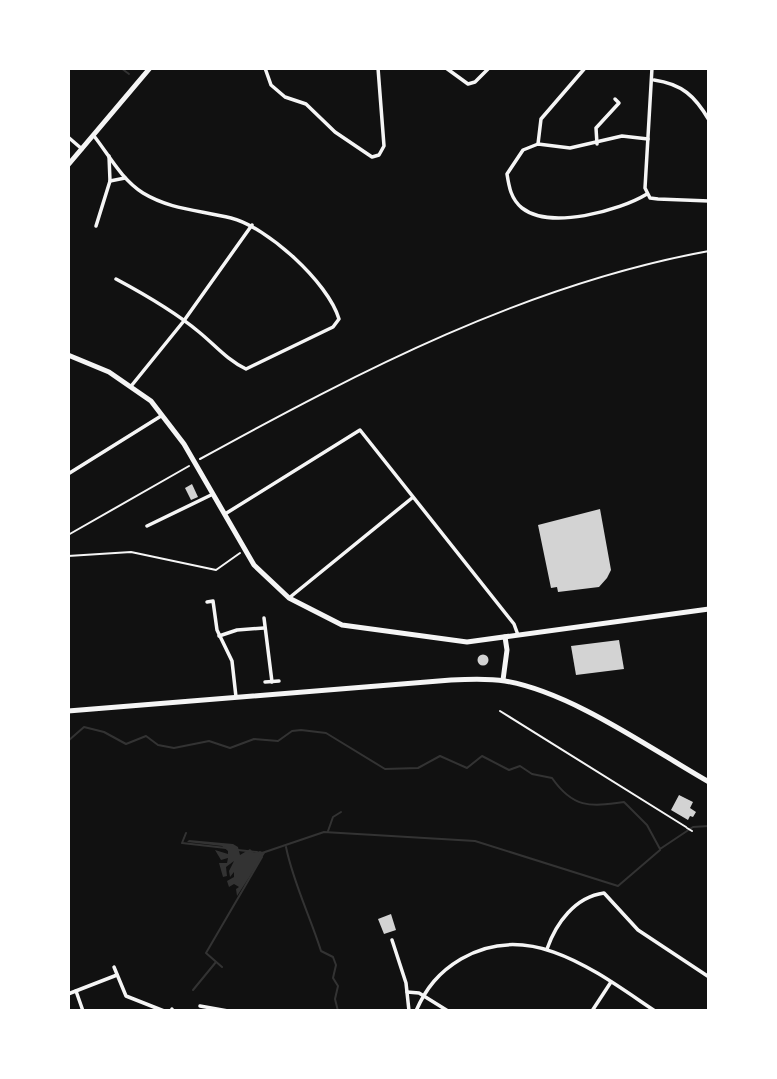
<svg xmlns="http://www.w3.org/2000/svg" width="777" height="1079" font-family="'Archivo Narrow',sans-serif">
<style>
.water{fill:#333}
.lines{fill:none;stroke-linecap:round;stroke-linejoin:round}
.stream{stroke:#333;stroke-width:2}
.building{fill:#d3d3d3}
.path{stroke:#f5f5f5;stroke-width:2}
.minor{stroke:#f5f5f5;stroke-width:3.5}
.secondary{stroke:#f5f5f5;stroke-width:5}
</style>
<rect width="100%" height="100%" fill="#111"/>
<polygon class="water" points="189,840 233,844 238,847 240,855 250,849 254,853 260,851 265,853 237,896 236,889 239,887 234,884 229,887 227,881 234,877 234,872 230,877 229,871 234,861 226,867 227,876 223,877 219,863 227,863 228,858 221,860 215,850 228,854 228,851 222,846 187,842"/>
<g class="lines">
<g class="stream">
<polyline points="121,68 129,74"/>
<path d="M 68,741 L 84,727 L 104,732 L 126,744 L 146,736 L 158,745 L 174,748 L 209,741 L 230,748 L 254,739 L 278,741 L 292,731 L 301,730 L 326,733 L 385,769 L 418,768 L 440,756 L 467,768 L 482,756 L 509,770 L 520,766 L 532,774 L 552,778 C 573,808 589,807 624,802 L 647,825 L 660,849 L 693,827 L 709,826"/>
<polyline points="328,831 333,817 341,812"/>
<polyline points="186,833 182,843 226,848"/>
<path d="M 286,847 C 293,882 310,916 321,951 L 333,957 L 336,965 L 333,978 L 338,986 L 335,999 L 338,1011"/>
<polyline points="238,850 257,852"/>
<polyline points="262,853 324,832 475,841 618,886 660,850"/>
<polyline points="222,967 206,953 262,857"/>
<polyline points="193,990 216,962"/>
</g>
</g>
<g class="building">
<polygon points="192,484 198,497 191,500 185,488"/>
<polygon points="600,509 611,570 607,578 599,587 558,592 557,587 551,588 538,525"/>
<polygon points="619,640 624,669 576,675 571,646"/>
<circle cx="483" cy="660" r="5.5"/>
<polygon points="679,795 693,802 690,808 696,812 693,817 690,816 688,820 671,810"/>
<polygon points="391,914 396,930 384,934 378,919"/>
</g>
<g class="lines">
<g class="path">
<path d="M 200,459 C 360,371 527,284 709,251"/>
<polyline points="68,535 189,466"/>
<polyline points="68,556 131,552 216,570 240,553"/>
<polyline points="500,711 686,827"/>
<polyline points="687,828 692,831"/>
</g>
<g class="minor">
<polyline points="242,68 255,68"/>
<polyline points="265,68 271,85 285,97 306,104 335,132 372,157 379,155 384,146 378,68"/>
<polyline points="446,68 468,84 475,82 489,68"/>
<polyline points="652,68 645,188 650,198 658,199 709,201"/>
<path d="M 654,80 C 682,84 695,96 709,120"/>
<path d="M 94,136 C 109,155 121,179 143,193 C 171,210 200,210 231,218 C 267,227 328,282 339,319 L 333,327 L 246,369 C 227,360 215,345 199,332 C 174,311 144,294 116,279"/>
<polyline points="68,137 82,149"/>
<polyline points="538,144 541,119 585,68"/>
<polyline points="597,144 596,128 619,103 615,99"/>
<polyline points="110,181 125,178"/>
<path d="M 647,194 C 619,211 550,230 522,208 C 511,199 509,187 507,174 L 523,150 L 538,144 L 570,148 L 622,136 L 648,139"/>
<polyline points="96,226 110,181 109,156"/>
<polyline points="132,385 183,322 252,225"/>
<polyline points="68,474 161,416"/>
<polyline points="225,514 360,430 514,624 518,635"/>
<polyline points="147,526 211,495"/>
<polyline points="289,598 412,498"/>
<polyline points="207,602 213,601 217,630 232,661 236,697"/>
<polyline points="264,618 272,682"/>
<polyline points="219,636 237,630 264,628"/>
<polyline points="265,682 279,681"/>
<polyline points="392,940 406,983 409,1011"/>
<path d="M 547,949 C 556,923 575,897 604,893 L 638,930 L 709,977"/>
<polyline points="114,967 126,996 164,1011"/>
<polyline points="76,991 83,1011"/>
<polyline points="407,992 419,993 448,1011"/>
<polyline points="68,994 117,975"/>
<polyline points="200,1006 228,1011"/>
<polyline points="171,1011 172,1009"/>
<path d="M 416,1011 C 426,988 439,972 461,959 C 530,918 598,973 655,1011"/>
<polyline points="592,1011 611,982"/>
</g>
<g class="secondary">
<polyline points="68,165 150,68"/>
<polyline points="68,355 109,372 151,401 184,444 254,565 289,598 342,625 467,642 709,609"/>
<polyline points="503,680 507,650 505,637"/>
<path d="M 68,711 L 451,680 C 469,679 487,678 505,681 C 571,692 651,749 709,782"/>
</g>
</g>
<rect width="777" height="1079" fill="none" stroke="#ffffff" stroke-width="140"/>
</svg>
